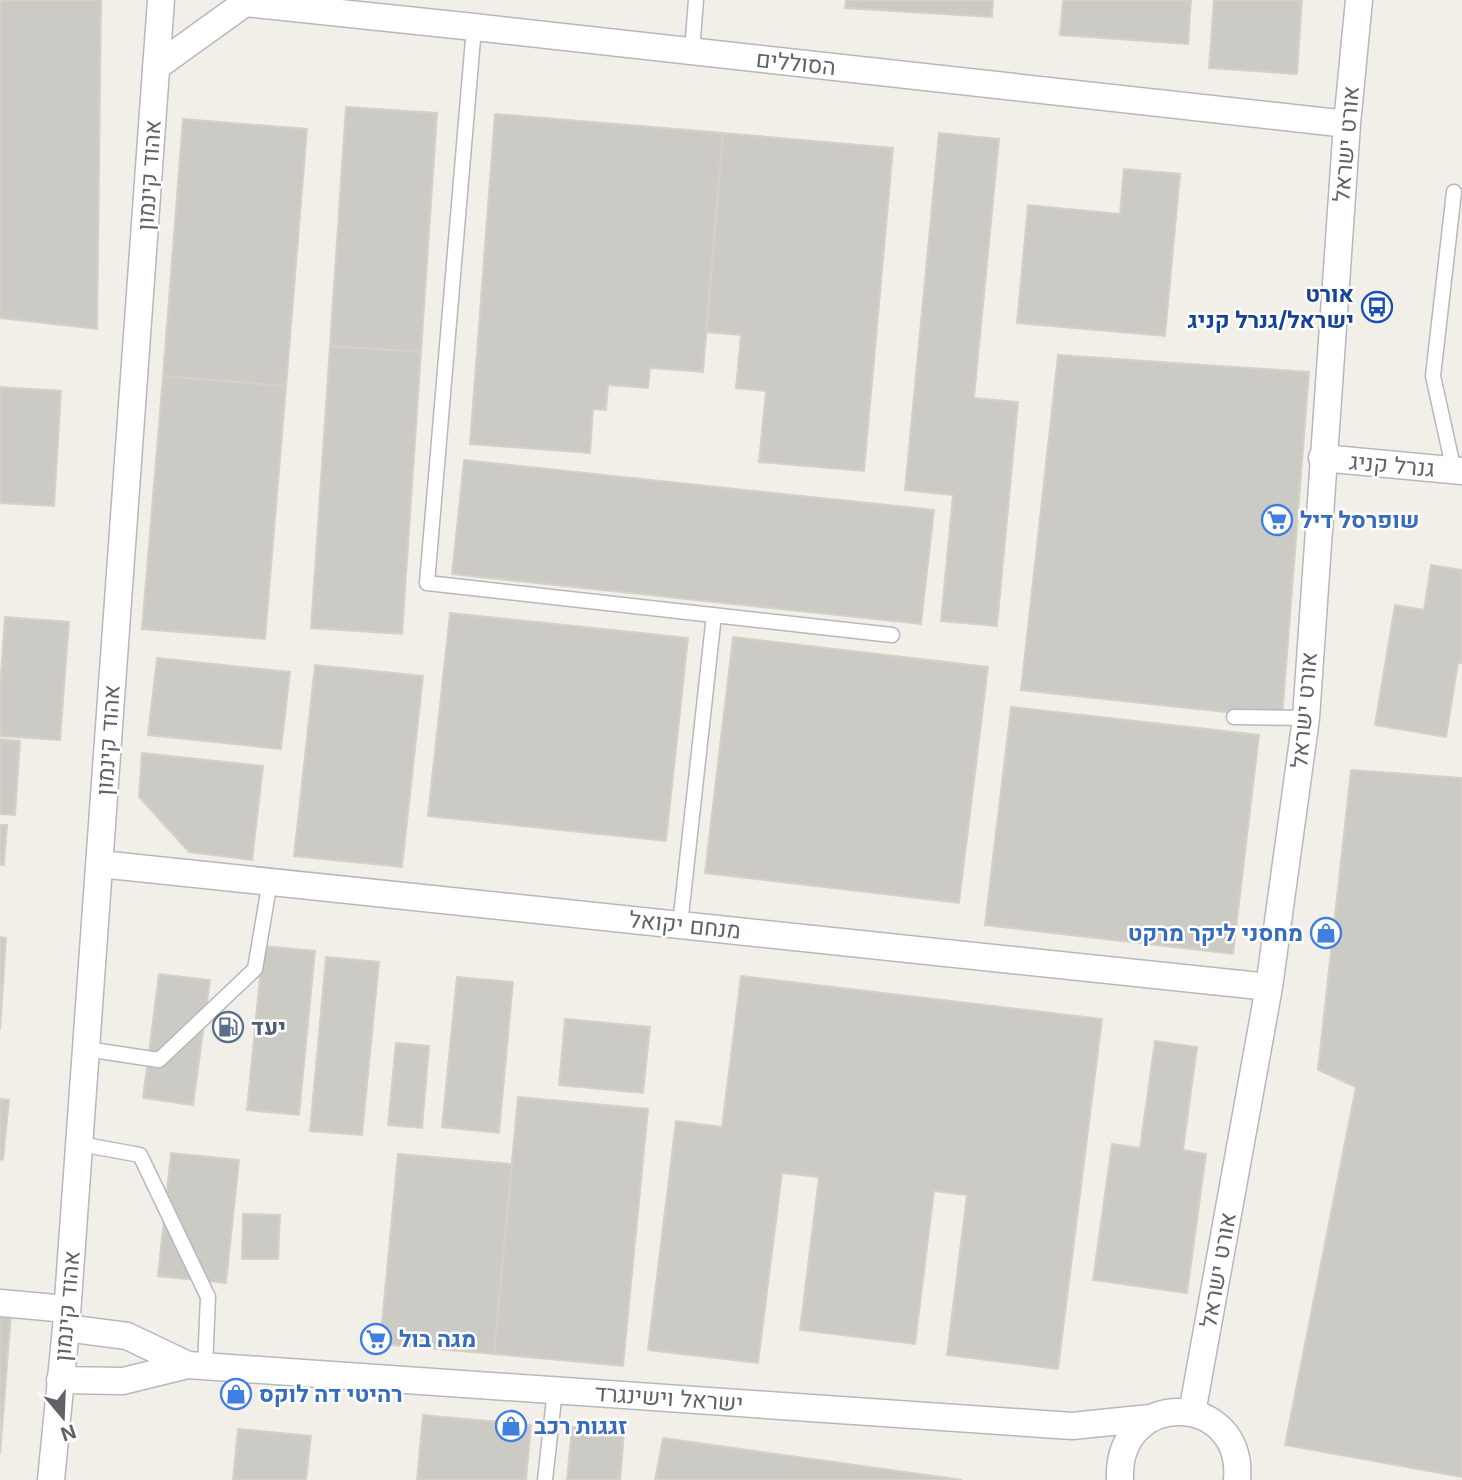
<svg xmlns="http://www.w3.org/2000/svg" width="1462" height="1480" font-family="Inter,Heebo,sans-serif">
<rect width="100%" height="100%" fill="#f1efe8"/>
<!-- building -->
<path fill="#cccac5" stroke="#d6d1c6" stroke-width="2" d="M0 0H101L97 329 0 318Z
M846 0H993L992 17 845 8Z
M1063 0H1191L1188 44 1060 35Z
M1214 0H1302L1297 74 1209 68Z
M346 107 437 113 421 352 330 346Z
M495 114 723 133 703 372 650 368 648 388 608 385 606 410 593 409 590 453 470 444Z
M183 119 307 129 286 386 163 376Z
M723 133 893 148 864 471 759 462 766 391 736 388 741 335 706 332Z
M939 133 999 139 974 398 1018 402 997 626 941 621 953 495 905 490Z
M1124 169 1180 174 1165 336 1017 323 1028 205 1120 214Z
M330 346 421 352 402 634 311 628Z
M1058 355 1309 372 1282 718 1021 690Z
M163 376 286 386 265 639 142 629Z
M0 387 61 391 54 506 0 503Z
M464 460 934 510 921 624 452 574Z
M1431 565 1462 570V663H1458L1446 737 1375 725 1395 605 1424 610Z
M450 613 688 638 666 841 428 816Z
M5 617 69 622 60 740 0 736V689Z
M733 637 988 667 959 903 705 873Z
M157 658 290 672 281 749 148 735Z
M315 665 423 676 402 867 294 856Z
M1011 707 1259 735 1233 954 985 925Z
M0 739 20 741 15 815 0 814Z
M142 753 263 766 252 860 189 852 139 797Z
M1351 770 1462 778V1477L1285 1445 1356 1087 1318 1070Z
M0 825H7L4 865H0Z
M0 937 6 938 0 1030Z
M263 946 315 951 299 1115 247 1110Z
M326 957 379 962 362 1135 310 1131Z
M159 974 210 980 193 1105 143 1098Z
M741 976 1102 1019 1058 1369 947 1355 967 1195 934 1191 915 1344 800 1330 819 1177 782 1173 758 1363 648 1350 676 1121 722 1127Z
M457 977 513 982 499 1133 442 1127Z
M565 1019 650 1027 643 1093 559 1085Z
M1155 1041 1197 1047 1183 1150 1206 1154 1187 1293 1093 1280 1112 1144 1140 1148Z
M396 1043 429 1046 422 1128 388 1125Z
M518 1097 648 1109 623 1366 494 1354Z
M0 1099 9 1100 3 1160 0 1159Z
M171 1153 239 1160 226 1283 158 1276Z
M398 1154 512 1164 494 1354 380 1344Z
M243 1214 280 1215 278 1259H242Z
M0 1313 11 1314 0 1454Z
M423 1415 531 1425 526 1480H417Z
M572 1427 624 1432 620 1480H567Z
M238 1429 311 1436 306 1480H233Z
M663 1438 962 1480H655Z"/>
<g fill="none" stroke-linecap="round" stroke-linejoin="round">
<!-- lane casing -->
<g stroke="#b5b8bc" stroke-width="17">
<path id="lane" d="M474 27 427 583 892 635
M692 51 696 0
M1454 192 1433 376 1454 471
M1234 717 1306 718
M680 925 714 615
M86 1049 159 1060 255 969 270 881
M80 1144 140 1155 208 1297 205 1367
M545 1480 555 1390"/>
</g>
<!-- street casing -->
<g stroke="#b5b8bc" stroke-width="29">
<path id="street" d="M156 67 245 3 474 27 1347 124
M1322 458 1462 471
M100 864 1269 987
M0 1303 67 1309
M66 1328 127 1336 188 1365
M60 1380 123 1381 188 1365 1072 1426 1150 1418
M1192 1413 1269 987 1306 718 1347 124 1359 0
M51 1480 66 1328 161 0
M1120 1480C1116 1387 1245 1392 1237 1480"/>
</g>
<!-- lane -->
<use href="#lane" stroke="#fff" stroke-width="14"/>
<!-- street -->
<use href="#street" stroke="#fff" stroke-width="26"/>
</g>
<!-- icons -->
<defs>
<g id="bus-ring" transform="scale(1.575)"><circle r="9.5" fill="#fff" stroke="#1a4fb4" stroke-width="1.5"/><path d="M-5-6H5V4H4V6H2V4H-2V6H-4V4H-5ZM-3.5-4V0h7V-4ZM-3.5 1.2v1.5H-2V1.2ZM2 1.2v1.5H3.5V1.2Z" fill="#1a4fb4"/></g>
<g id="supermarket-ring" transform="scale(1.575)"><circle r="9.5" fill="#fff" stroke="#3f7fe0" stroke-width="1.5"/><path d="M-6-5.5h2.5l.6 2H6L4.5 2H-2.5L-4.4-4H-6ZM-1.5 3.2a1.3 1.3 0 1 0 .1 0ZM3 3.2a1.3 1.3 0 1 0 .1 0Z" fill="#3f7fe0"/></g>
<g id="shop-ring" transform="scale(1.575)"><circle r="9.5" fill="#fff" stroke="#3f7fe0" stroke-width="1.5"/><path d="M-5-2.5h2.3a2.7 3.5 0 0 1 5.4 0H5L5.5 6h-11ZM-1.5-2.5h3a1.5 2.3 0 0 0-3 0Z" fill="#3f7fe0"/></g>
<g id="fuel-ring" transform="scale(1.575)"><circle r="9.5" fill="#fff" stroke="#5c6f8a" stroke-width="1.5"/><path d="M-5.5-6h7V0h2V4h1.3V-2.5L3-4.5l.8-.8L6-3V5H2.5V1h-1V6h-7ZM-4.2-4.7v3.2H.2V-4.7Z" fill="#5c6f8a"/></g>
</defs>
<g fill-rule="evenodd">
<use href="#bus-ring" x="1377" y="307"/>
<use href="#supermarket-ring" x="1277" y="520"/>
<use href="#shop-ring" x="1326" y="933"/>
<use href="#fuel-ring" x="228" y="1027"/>
<use href="#supermarket-ring" x="376" y="1339"/>
<use href="#shop-ring" x="236" y="1394"/>
<use href="#shop-ring" x="511" y="1426"/>
</g>
<g text-anchor="middle" stroke-width="5" stroke-linejoin="round" paint-order="stroke">
<!-- street labels -->
<g font-size="23" fill="#5f6368" stroke="#fff">
<text transform="translate(796 63) rotate(6)" y="8">הסוללים</text>
<text transform="translate(1346 144) rotate(-85)" y="8">אורט ישראל</text>
<text transform="translate(149 175) rotate(-86)" y="8">אהוד קינמון</text>
<text transform="translate(1392 465) rotate(5)" y="8">גנרל קניג</text>
<text transform="translate(1304 710) rotate(-85)" y="8">אורט ישראל</text>
<text transform="translate(108 740) rotate(-86)" y="8">אהוד קינמון</text>
<text transform="translate(685 925) rotate(6)" y="8">מנחם יקואל</text>
<text transform="translate(1218 1270) rotate(-80)" y="8">אורט ישראל</text>
<text transform="translate(67 1306) rotate(-85)" y="8">אהוד קינמון</text>
<text transform="translate(669 1398) rotate(4)" y="8">ישראל וישינגרד</text>
</g>
<!-- transit labels -->
<g font-size="23" font-weight="bold" fill="#164399" stroke="#fff" text-anchor="end">
<text x="1354" y="302">אורט<tspan x="1354" dy="26">ישראל/גנרל קניג</tspan></text>
</g>
<!-- shop labels -->
<g font-size="23" font-weight="bold" fill="#366cbe" stroke="#fff" text-anchor="start">
<text x="1300" y="528">שופרסל דיל</text>
<text x="1303" y="941" text-anchor="end">מחסני ליקר מרקט</text>
<text x="399" y="1347">מגה בול</text>
<text x="259" y="1402">רהיטי דה לוקס</text>
<text x="534" y="1434">זגגות רכב</text>
</g>
<!-- service labels -->
<g font-size="23" font-weight="bold" fill="#4e5e75" stroke="#fff" text-anchor="start">
<text x="251" y="1035">יעד</text>
</g>
</g>
<!-- north arrow -->
<g transform="translate(63 1417) rotate(161)" stroke="#ffffff" stroke-width="5" paint-order="stroke">
<path d="M0-5L12 26L0 18L-12 26Z" fill="#5f6368"/>
<text y="-10" font-size="19" font-weight="bold" text-anchor="middle" fill="#5f6368">N</text>
</g>
</svg>
